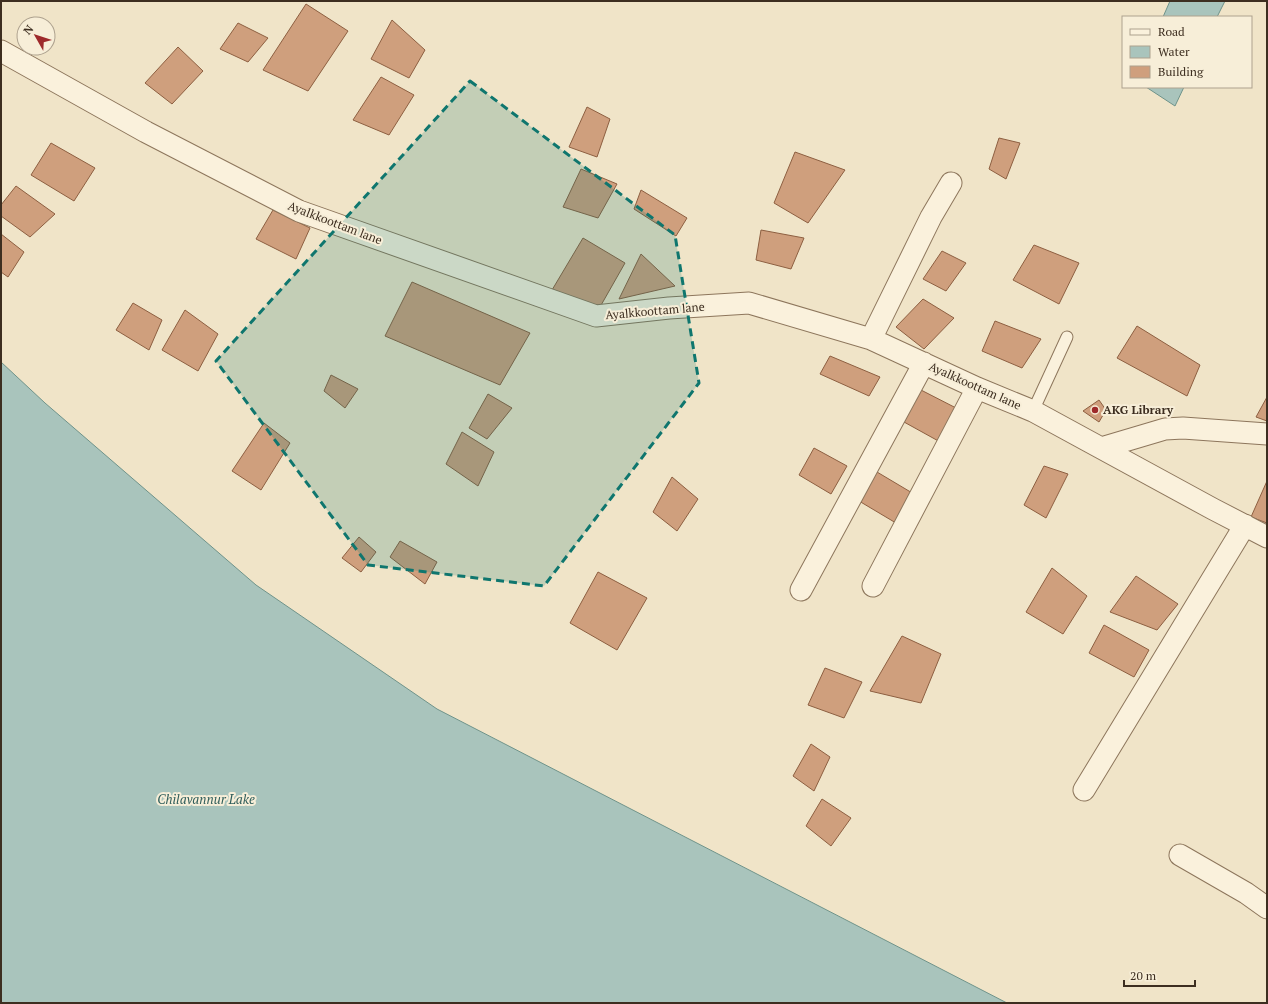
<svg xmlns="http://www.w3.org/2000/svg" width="1268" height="1004" font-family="'PT Serif',serif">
<rect width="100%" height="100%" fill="#f0e4c8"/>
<!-- water -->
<path fill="#a9c4bc" stroke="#6f938a" d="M1170 1H1225L1217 17H1163Z
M1146 87H1184L1175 106Z
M1 362 45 403 256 585 437 709 1007 1003H1Z"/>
<!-- building -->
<path fill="#cf9f7d" stroke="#8d5f41" d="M306 4 348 31 308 91 263 70Z
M392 20 425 50 409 78 371 59Z
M238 23 268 38 248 62 220 49Z
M178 47 203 71 172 104 145 83Z
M381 77 414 95 389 135 353 120Z
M587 107 610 119 597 157 569 147Z
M999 138 1020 143 1006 179 989 169Z
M51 143 95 168 74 201 31 175Z
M795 152 845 170 808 223 774 203Z
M581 169 617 184 598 218 563 207Z
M16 186 55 214 30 237 1 216V205Z
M641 190 687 218 676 236 634 209Z
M273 210 310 228 296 259 256 239Z
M761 230 804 238 791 269 756 260Z
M1 234 24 252 8 277 1 272Z
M583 238 625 263 600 307 552 290Z
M1034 245 1079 263 1059 304 1013 280Z
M942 251 966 263 946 291 923 279Z
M641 254 675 286 619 299Z
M412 282 530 333 500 385 385 336Z
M923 299 954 318 924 349 896 327Z
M133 303 162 320 149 350 116 330Z
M185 310 218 334 198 371 162 350Z
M995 321 1041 339 1022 368 982 351Z
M1137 326 1200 365 1187 396 1117 358Z
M830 356 880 377 869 396 820 374Z
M331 375 358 389 345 408 324 391Z
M919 389 960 410 942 443 904 422Z
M488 394 512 408 487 439 469 428Z
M1267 397V421L1256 417Z
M1099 400 1106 410 1099 422 1083 411Z
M264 423 290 443 261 490 232 471Z
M462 432 494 452 478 486 446 464Z
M814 448 847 466 831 494 799 475Z
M1044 466 1068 474 1046 518 1024 505Z
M877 472 919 497 901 526 859 501Z
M672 477 698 499 677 531 653 512Z
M1267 481V523L1251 517Z
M359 537 376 552 361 572 342 558Z
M400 541 437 562 425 584 390 557Z
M1052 568 1087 596 1063 634 1026 612Z
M598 572 647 598 617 650 570 623Z
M1136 576 1178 604 1157 630 1110 612Z
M1104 625 1149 650 1134 677 1089 653Z
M902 636 941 654 921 703 870 691Z
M825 668 862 682 844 718 808 705Z
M811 744 830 757 814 791 793 776Z
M822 799 851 818 831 846 806 826Z"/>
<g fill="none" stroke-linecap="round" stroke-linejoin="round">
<!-- service casing -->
<g stroke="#8d765c" stroke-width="13">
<path id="service" d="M1033 411 1067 337"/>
</g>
<!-- minor casing -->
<g stroke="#8d765c" stroke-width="23">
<path id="minor" d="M1 51 146 132 299 211 596 316 669 308 749 303 871 339 977 388 1033 411 1213 509 1267 537
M871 339 931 217 951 183
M1101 448 1165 429 1183 428 1267 434
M873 586 977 388
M801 590 924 363
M1084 790 1245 525
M1180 855 1246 893 1267 908"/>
</g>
<!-- service -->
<use href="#service" stroke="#faf1dc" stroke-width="11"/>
<!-- minor -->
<use href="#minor" stroke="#faf1dc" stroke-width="21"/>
</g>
<!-- marked area -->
<path fill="#0f766e" fill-opacity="0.2" stroke="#0f766e" stroke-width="3" stroke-dasharray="8 5" stroke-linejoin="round" d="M470 81 675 235 699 383 544 586 368 565 216 361Z"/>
<!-- markers -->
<circle fill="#9e2a2b" stroke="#f7eed8" stroke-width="1.5" cx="1095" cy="410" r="4"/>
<g text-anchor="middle" stroke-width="4" stroke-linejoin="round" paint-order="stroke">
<!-- street labels -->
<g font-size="12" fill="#3d2e20" stroke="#f7eed8">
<text transform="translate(335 223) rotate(21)" y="4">Ayalkkoottam lane</text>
<text transform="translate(655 311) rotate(-5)" y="4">Ayalkkoottam lane</text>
<text transform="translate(975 386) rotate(24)" y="4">Ayalkkoottam lane</text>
</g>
<!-- poi labels -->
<g font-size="12" font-weight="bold" fill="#3d2e20" stroke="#f7eed8" text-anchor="start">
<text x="1103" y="414">AKG Library</text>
</g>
<!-- water labels -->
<g font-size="13" font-style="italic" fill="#2f5d5a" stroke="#f7eed8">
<text x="206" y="804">Chilavannur Lake</text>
</g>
</g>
<!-- border -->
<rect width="1268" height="1004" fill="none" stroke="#3d2e20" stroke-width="4"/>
<!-- legend -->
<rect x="1122" y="16" width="130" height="72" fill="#f7eed8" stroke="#ada18e"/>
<rect x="1130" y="29" width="20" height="6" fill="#faf1dc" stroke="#ada18e"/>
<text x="1158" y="36" font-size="12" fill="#3d2e20">Road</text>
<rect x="1130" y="46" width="20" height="12" fill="#a9c4bc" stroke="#ada18e"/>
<text x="1158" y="56" font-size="12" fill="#3d2e20">Water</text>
<rect x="1130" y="66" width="20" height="12" fill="#cf9f7d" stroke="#ada18e"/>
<text x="1158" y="76" font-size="12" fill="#3d2e20">Building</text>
<!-- north arrow -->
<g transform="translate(36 36) rotate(309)"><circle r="19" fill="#f7eed8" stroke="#ada18e"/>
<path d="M0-3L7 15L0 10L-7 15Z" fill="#9e2a2b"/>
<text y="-6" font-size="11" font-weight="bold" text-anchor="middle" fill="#3d2e20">N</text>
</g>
<!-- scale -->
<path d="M1124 980v6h71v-6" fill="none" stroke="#3d2e20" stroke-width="2"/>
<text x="1130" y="980" font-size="12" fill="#3d2e20" stroke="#f7eed8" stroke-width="3" paint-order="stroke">20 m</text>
</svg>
